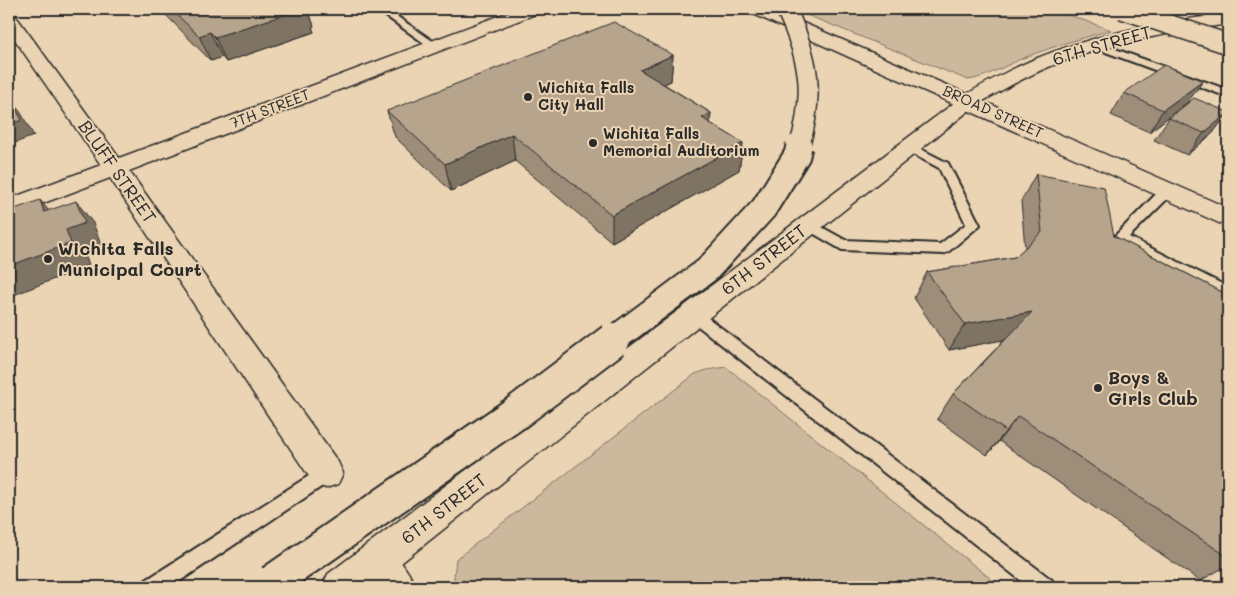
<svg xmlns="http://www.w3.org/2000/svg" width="1237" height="596" font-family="Mali,sans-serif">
<rect width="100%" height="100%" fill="#ebd4b3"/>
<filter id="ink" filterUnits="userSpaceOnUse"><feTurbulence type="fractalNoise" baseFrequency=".02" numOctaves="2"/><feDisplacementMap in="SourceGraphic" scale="10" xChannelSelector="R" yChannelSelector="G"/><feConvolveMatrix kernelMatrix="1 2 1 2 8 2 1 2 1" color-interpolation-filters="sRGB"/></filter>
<g filter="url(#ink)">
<!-- green -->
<path fill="#ccb89d" stroke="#7c7264" d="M792 9H1052L1111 30C1083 38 1054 46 1026 57 1008 64 986 78 968 80Z
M726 367 1001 587H453L456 559 695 374 707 370Z"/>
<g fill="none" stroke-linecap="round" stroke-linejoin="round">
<!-- service casing -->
<g stroke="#2b2b2b" stroke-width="4">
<path id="service" d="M376 9H386L440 46 435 49 431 48Z
M1096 42 1228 90V97L1092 47V43Z
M909 143 948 163 980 225 948 252 943 254 842 250 804 228 802 225 804 222 809 220 845 240 940 244 966 224 939 168 905 150 903 147Z
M1168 186 1173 187 1174 190 1173 193 1129 237 1228 287V298L1115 241 1113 238 1163 187Z
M694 309 699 311 1052 580 1055 587H1029L689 319 686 315 689 311Z
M326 465 333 467 335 473 333 479 171 587H143L146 580Z"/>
</g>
<!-- minor casing -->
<g stroke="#2b2b2b" stroke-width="3">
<path id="minor" d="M517 9H541L538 13 129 171 338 462 343 473 338 484 326 488 314 484 110 178 9 216V199L101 165 9 31V14L15 15 119 158Z
M378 542 391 547 409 574 415 587H374L360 560 365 547Z"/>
</g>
<!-- secondary casing -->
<g stroke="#2b2b2b" stroke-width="3">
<path id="secondary" d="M969 95 976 97 979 101 976 105 371 587H322L328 574 962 97Z"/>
</g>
<!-- primary casing -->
<g stroke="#2b2b2b" stroke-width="3">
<path id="primary" d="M748 9H771L967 94C989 81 1011 69 1035 59 1095 34 1163 21 1228 14V24C1168 33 1108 43 1051 66 1027 76 1005 88 983 101L1228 208V225L1219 223 751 13Z"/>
</g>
<!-- motorway casing -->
<g stroke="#2b2b2b" stroke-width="3">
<path id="motorway" d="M1189 9H1215L1228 13V23L1192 13Z"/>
</g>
<!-- service -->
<use href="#service" fill="#ebd4b3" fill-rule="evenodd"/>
<!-- minor -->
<use href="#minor" fill="#ebd4b3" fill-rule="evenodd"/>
<!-- secondary -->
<use href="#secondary" fill="#ebd4b3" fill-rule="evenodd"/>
<!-- primary -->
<use href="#primary" fill="#ebd4b3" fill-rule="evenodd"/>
<!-- motorway -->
<use href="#motorway" fill="#ebd4b3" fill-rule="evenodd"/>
<!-- motorway-bridge-far2 casing -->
<g stroke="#2b2b2b" stroke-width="22" stroke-linecap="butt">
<path id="motorway-bridge-far2" d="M786 9C810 60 815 93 799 148
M1122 9 1228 44"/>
</g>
<!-- motorway-bridge-far1 casing -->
<g stroke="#2b2b2b" stroke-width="29" stroke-linecap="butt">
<path id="motorway-bridge-far1" d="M612 341 707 270 764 208 797 155 799 146"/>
</g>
<!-- motorway-bridge casing -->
<g stroke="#2b2b2b" stroke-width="37" stroke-linecap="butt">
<path id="motorway-bridge" d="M272 582 516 413 613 340"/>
</g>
<!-- motorway-bridge-far2 -->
<use href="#motorway-bridge-far2" stroke="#ebd4b3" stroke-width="19"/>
<!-- motorway-bridge-far1 -->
<use href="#motorway-bridge-far1" stroke="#ebd4b3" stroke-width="25"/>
<!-- motorway-bridge -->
<use href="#motorway-bridge" stroke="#ebd4b3" stroke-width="33"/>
</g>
<!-- wall -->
<path fill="#9d8d79" stroke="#2b2b2b" d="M160 9H308L314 26 312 27 314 32 226 62 222 57 211 61Z
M673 55 671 81 664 84 711 113 710 123 743 143 739 170 612 242 515 161 451 191 395 137 387 111Z
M1124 93 1188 102 1149 132 1111 115Z
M1228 113 1212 134 1187 155 1154 140 1169 118Z
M1036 174 1114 236 1228 295V565L1200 581 999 441 987 455 937 419 953 394 1005 339 949 350 914 298 927 272 1015 257 1025 248 1021 201Z"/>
<!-- shaded-wall -->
<path fill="#7f7363" stroke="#2b2b2b" d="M302 9H308L314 26 312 27 314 32 226 62 215 37Z
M210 32 222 57 211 61 199 36Z
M673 55 671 81 639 95 640 70Z
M1203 81 1188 102 1149 132 1163 110Z
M9 97 21 113 34 136 9 145Z
M711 113 708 139 702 118Z
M1228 113 1212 134 1187 155 1204 133Z
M512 134 515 161 451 191 445 164Z
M743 143 739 170 612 242V215Z
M40 200 58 222 44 212Z
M76 201 93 223 102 246 84 253 89 265 9 297V266L66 230Z
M1032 312 1014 338 949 350 965 324Z
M1018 416 999 441 987 455 1006 431Z"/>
<!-- building -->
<path fill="#b6a48d" stroke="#2b2b2b" d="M171 9H302L215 37 210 32 199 36Z
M614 22 673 55 640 70 711 113 702 118 743 143 612 215 512 134 445 164 387 111Z
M1164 65 1203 81 1163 110 1124 93Z
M9 97 22 120 9 125Z
M1194 98 1228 112V113L1204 133 1169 118Z
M1036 174 1104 187 1114 236 1228 295V557L1018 416 1006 431 953 394 1032 312 965 324 927 272 1015 257 1042 232Z
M40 200 44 212 76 201 85 223 66 230 71 243 9 266V211Z"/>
</g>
<!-- markers -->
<g fill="#2b2b2b" stroke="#ebd4b3" stroke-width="2">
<circle cx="528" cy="97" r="5"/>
<circle cx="593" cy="143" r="5"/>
<circle cx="48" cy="259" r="5"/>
<circle cx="1098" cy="388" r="5"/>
</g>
<g text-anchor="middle" stroke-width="4" stroke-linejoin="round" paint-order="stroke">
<!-- far-poi labels -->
<g font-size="15" font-weight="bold" fill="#2b2b2b" stroke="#ebd4b3" text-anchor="start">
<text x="538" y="93">Wichita Falls<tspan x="538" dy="17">City Hall</tspan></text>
<text x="603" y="139">Wichita Falls<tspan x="603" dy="17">Memorial Auditorium</tspan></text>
</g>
<!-- far-street labels -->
<g font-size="15" fill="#2b2b2b" stroke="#ebd4b3">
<text transform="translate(270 109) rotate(-21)" y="5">7TH STREET</text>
<text transform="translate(993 112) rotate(24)" y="5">BROAD STREET</text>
</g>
<!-- street labels -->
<g font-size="18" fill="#2b2b2b" stroke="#ebd4b3">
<text transform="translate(1102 46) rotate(-16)" y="6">6TH STREET</text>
<text transform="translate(117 172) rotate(55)" y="6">BLUFF STREET</text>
<text transform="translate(764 260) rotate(-38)" y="6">6TH STREET</text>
<text transform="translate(444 509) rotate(-38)" y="6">6TH STREET</text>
</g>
<!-- poi labels -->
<g font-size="18" font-weight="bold" fill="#2b2b2b" stroke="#ebd4b3" text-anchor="start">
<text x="58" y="255">Wichita Falls<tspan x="58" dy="21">Municipal Court</tspan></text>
<text x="1108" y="384">Boys &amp;<tspan x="1108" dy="21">Girls Club</tspan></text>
</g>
</g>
<!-- margin -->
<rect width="1237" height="596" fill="none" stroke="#ebd4b3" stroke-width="30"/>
<rect x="15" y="15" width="1207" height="566" fill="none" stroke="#2b2b2b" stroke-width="2" filter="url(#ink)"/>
</svg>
